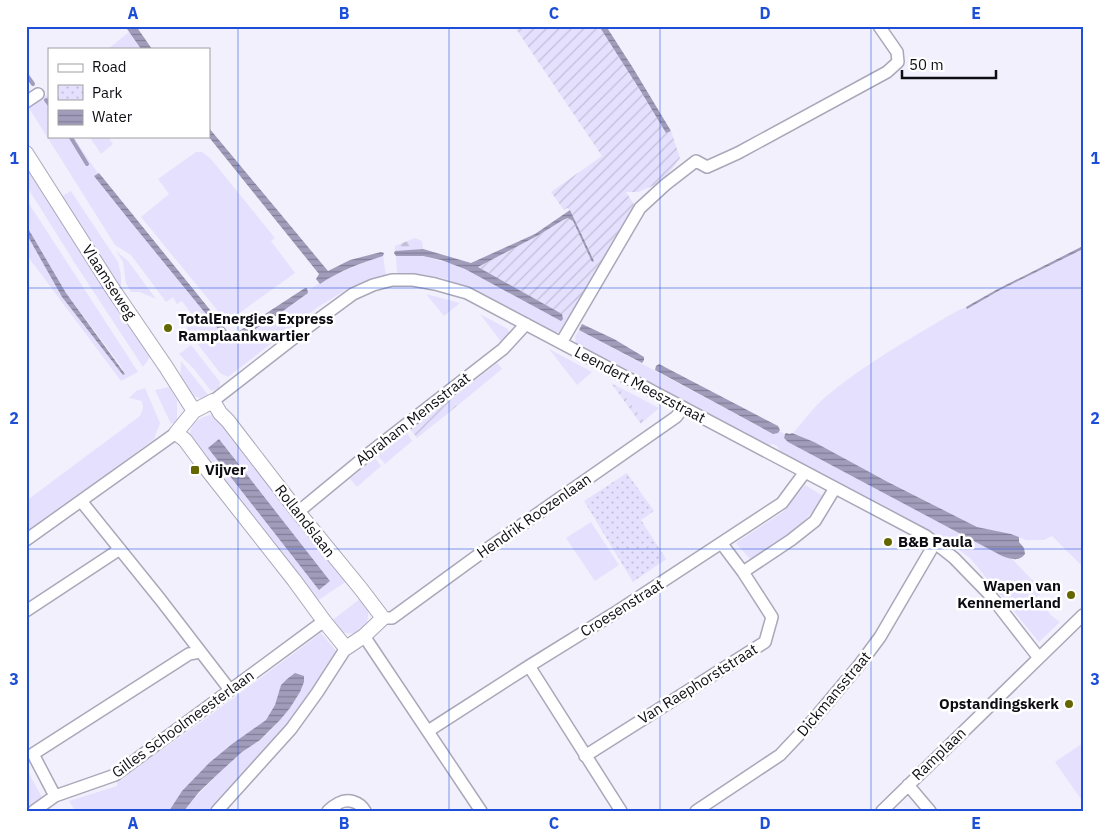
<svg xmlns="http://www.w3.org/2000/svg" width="1109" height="837" font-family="'IBM Plex Sans',sans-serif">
<defs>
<pattern id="forest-firs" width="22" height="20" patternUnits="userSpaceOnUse" patternTransform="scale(1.25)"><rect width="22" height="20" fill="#e5e0fd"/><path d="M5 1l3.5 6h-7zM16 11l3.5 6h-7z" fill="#c3bfd8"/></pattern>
<pattern id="park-dots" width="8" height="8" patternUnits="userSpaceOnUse" patternTransform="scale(1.25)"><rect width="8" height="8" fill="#e5e0fd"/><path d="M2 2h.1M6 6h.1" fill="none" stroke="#c3bfd8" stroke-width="1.8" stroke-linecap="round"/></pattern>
<pattern id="garden-furrows" width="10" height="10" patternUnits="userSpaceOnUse" patternTransform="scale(1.25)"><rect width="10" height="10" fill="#e5e0fd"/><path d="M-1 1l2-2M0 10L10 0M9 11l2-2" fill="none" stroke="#c3bfd8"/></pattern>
<pattern id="water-rules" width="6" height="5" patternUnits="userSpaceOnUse" patternTransform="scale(1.25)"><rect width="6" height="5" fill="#a29cbb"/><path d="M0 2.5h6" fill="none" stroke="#827e97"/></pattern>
</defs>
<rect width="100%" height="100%" fill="#f2f0fc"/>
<!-- grass -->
<path fill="#e5e0fd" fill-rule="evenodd" d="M129 32 141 49H108Z
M46 95 49 98V136H73C120 210 178 275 233 343L310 289 330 277 363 263 383 256 386 276 349 288 318 307 228 377 220 373 186 329 196 320 182 301 177 304 173 297 166 302 131 255 115 245 29 108Z
M89 136H107L113 144 101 154Z
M196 152H202L210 158 275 238 271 241 295 273 227 322 141 217 169 194 158 179Z
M26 164 150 357 143 367 76 265 26 185Z
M71 191 118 262 121 275V289L62 196Z
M26 199 138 372 121 381 26 254V233L62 297 123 375 125 374 121 366 66 293 26 225Z
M1083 249V567L1052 536 1044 540H1026L1011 534 977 527 793 433C803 422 812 409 823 399 864 364 911 338 957 311L966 307 967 308 1000 290Z
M116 251 128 261 156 299 140 292H131L126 283 123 262Z
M396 256H423L464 267 563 319 562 314 571 318 560 332H553L471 289 443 278 419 274H397Z
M426 294 460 303 444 316Z
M480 314 508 329 510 335 502 343Z
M579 330 773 434 778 433 779 431 785 434 784 438 789 442 1002 556 1012 559 1043 591 1036 598 1052 616 1060 622 1039 642 970 558 952 545 781 454 778 447 773 444 766 446 692 407 693 405 680 398 679 400 665 392 666 390 654 384 653 385 576 344 575 337Z
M191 345 220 382 219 388 211 391 194 369 179 354Z
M549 349 592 372 577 385Z
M181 361 209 396 202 399C179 391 180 384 181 361Z
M497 363 502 369 457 406 451 399Z
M617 386 659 408 644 421Z
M169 387 177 400V421L171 424 155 390Z
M145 388 160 423 154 439 26 535V501L140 416 143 408 142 401 129 398 136 391Z
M216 414 347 581 314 603 191 442C191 442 190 434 190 434 191 421 205 415 216 414ZM219 439 330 581 320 589 209 448Z
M407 433 412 441 385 464 378 456Z
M375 458 381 466 357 487 350 479Z
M805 485 823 496C820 501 817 508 812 512 795 532 772 546 750 559L736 543 783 512Z
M591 522 619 565 595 581 566 538Z
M361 598C364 602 368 606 368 612 370 626 356 638 342 632 337 630 334 625 330 622Z
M321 633 337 652 297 716 209 811H184C201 790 220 771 241 753 247 748 254 745 260 740 276 727 289 709 300 692L295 673 287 679 281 685 275 705 266 720 232 744 209 763 182 791 169 811H75L69 801 117 786V782L123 779 129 773 201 722Z
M1083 743V802L1055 762Z
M26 768 44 801 27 810 26 808Z"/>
<!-- forest -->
<path fill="url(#forest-firs)" d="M415 238 422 241 423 249 395 251V246Z"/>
<!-- park -->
<path fill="url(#park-dots)" d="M627 473 654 511 641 520 666 559 633 582 584 501Z"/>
<!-- garden -->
<path fill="url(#garden-furrows)" d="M514 26H599L640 90 666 133 671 131 680 158 662 182 638 192H626L635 206 602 264 592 277 580 302 571 318 562 314 478 267 537 236 563 220 569 218 573 221 592 262 594 261 570 210 567 208 564 210 551 192 602 156Z
M611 383 617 386 644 421 641 424Z
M451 399 457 406 417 438 411 430Z"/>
<!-- water -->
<path fill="url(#water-rules)" d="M125 26H136L152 49H141Z
M599 26H606L633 68 671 131 666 133 640 90Z
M209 128 328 271 350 260 381 252 384 253 383 256C361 263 339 271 320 284L316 279 319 274 208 136H209Z
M99 173 228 332 233 335 305 288H307L308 293 276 316 233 343 219 330 130 221 94 176Z
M570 210 594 261 592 262 573 221 568 218 563 220 537 236 478 267 562 314 563 319 561 321 465 269 441 260 423 256H396L394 253 395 251 423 249 471 263 535 234Z
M26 225 66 293 125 374 123 375 62 297 26 233Z
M1083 246V249L1000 290 967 309 966 307 996 290Z
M582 324 614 339 644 357V360L642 363 579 330Z
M659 364 778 426 780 430 778 433 773 434 655 370 656 366Z
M786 433 790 434 792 433 814 442 886 481 977 527 1011 534 1019 537V542L1024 548 1025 554C1019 562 1011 559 1002 556L788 442 784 438 785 434Z
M219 439 330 581 319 590 208 448Z
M295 673 304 676V682L300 692 290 708 280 720 260 740 242 752 220 772 199 792 184 811H169L182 791 209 763 232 744 266 720 275 705 281 685 287 679Z"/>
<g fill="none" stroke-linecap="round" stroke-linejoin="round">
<!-- stream -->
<path stroke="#a29cbb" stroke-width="4" d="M26 74 33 84
M46 100 49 104
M70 136 87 164"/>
<!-- minor casing -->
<g stroke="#aaa7b9" stroke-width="14">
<path id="minor" d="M26 102 38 94
M561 343 640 208 665 185 696 161 707 167 738 153 887 72 898 62 897 52 879 26
M213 401 308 327 353 294 373 285 392 280H413L435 284 467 293 926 536 954 558 990 595 1039 658
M81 501 160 599 230 690
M298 512 372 451 503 349 526 324
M26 540 176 433
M743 572 791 540 815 521 835 488
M26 611 120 549
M383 618H392L477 556 676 417 683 408
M364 636 481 811
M529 666 621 811
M428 731 529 666 613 614 782 503 805 472
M585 756 765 642 772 617 743 572 722 544
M908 785 930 811
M55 796 33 754 189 654 200 652
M34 811 55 796 115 775 324 621
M217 811 291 729 317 693 346 648
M328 811C331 808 335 805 339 803 348 798 360 802 365 811
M696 811 780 755 813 720 860 664 880 637 935 543
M882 811 1083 615"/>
</g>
<!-- tertiary casing -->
<g stroke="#aaa7b9" stroke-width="16">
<path id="tertiary" d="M26 153 112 288 166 367 194 411
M213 401 220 413 228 421 298 512 361 589 383 618 364 636 346 648 324 621 294 580 202 463 185 440 176 433 194 411Z"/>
</g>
<!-- minor -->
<use href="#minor" stroke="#fff" stroke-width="11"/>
<!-- tertiary -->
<use href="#tertiary" stroke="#fff" stroke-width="14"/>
</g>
<!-- grid -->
<path fill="none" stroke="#1d4ed8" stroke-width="1" stroke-opacity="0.55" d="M238 26V811M449 26V811M660 26V811M871 26V811M26 288H1083M26 549H1083"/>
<!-- markers -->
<g fill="#646600" stroke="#fff" stroke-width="2">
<circle cx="168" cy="328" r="5"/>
<rect x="190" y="465" width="10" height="10" rx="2.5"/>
<circle cx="888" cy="542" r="5"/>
<circle cx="1071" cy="595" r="5"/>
<circle cx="1069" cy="704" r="5"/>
</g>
<g text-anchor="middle" stroke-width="5" stroke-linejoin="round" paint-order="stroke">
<!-- street labels -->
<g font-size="15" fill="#0e0d14" stroke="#fff">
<text transform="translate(109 282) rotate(57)" y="5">Vlaamseweg</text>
<text transform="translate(640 385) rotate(28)" y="5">Leendert Meeszstraat</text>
<text transform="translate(413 419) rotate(-38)" y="5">Abraham Mensstraat</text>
<text transform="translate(534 516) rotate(-35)" y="5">Hendrik Roozenlaan</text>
<text transform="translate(305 521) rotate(52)" y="5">Rollandslaan</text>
<text transform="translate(622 608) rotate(-32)" y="5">Croesenstraat</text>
<text transform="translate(698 684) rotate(-32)" y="5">Van Raephorststraat</text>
<text transform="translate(834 694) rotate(-50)" y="5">Dickmansstraat</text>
<text transform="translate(183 724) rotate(-36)" y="5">Gilles Schoolmeesterlaan</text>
<text transform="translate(939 754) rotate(-44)" y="5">Ramplaan</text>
</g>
<!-- poi labels -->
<g font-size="15" font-weight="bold" fill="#0e0d14" stroke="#fff" text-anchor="start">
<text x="178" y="324">TotalEnergies Express<tspan x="178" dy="17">Ramplaankwartier</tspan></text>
<text x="205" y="475">Vijver</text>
<text x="898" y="547">B&amp;B Paula</text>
<text x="1061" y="591" text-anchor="end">Wapen van<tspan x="1061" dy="17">Kennemerland</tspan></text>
<text x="1059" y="709" text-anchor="end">Opstandingskerk</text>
</g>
</g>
<!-- border -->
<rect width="1109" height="837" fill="none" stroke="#ffffff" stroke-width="55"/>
<!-- legend -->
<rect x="48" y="48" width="162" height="90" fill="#ffffff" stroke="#9f9ea1"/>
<rect x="58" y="64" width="25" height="8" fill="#ffffff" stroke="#9f9ea1"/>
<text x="92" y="72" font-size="15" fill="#0e0d14">Road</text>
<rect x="58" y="85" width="25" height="15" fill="url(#park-dots)" stroke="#9f9ea1"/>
<text x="92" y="98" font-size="15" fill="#0e0d14">Park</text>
<rect x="58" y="110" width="25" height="15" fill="url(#water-rules)" stroke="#9f9ea1"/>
<text x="92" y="122" font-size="15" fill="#0e0d14">Water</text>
<!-- scale -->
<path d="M902 70v8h94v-8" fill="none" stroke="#0e0d14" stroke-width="2.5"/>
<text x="909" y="70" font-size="15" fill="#0e0d14" stroke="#ffffff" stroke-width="4" paint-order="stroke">50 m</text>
<rect x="28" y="28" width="1054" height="782" fill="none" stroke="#1d4ed8" stroke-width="2"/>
<g font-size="16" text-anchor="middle" font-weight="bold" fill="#1d4ed8">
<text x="133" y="19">A</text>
<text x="344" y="19">B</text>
<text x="554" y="19">C</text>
<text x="765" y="19">D</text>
<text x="976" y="19">E</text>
<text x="14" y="164">1</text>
<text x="1095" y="164">1</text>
<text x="14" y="424">2</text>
<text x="1095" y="424">2</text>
<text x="14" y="685">3</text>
<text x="1095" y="685">3</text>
<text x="133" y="829">A</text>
<text x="344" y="829">B</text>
<text x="554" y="829">C</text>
<text x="765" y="829">D</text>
<text x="976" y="829">E</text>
</g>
</svg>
